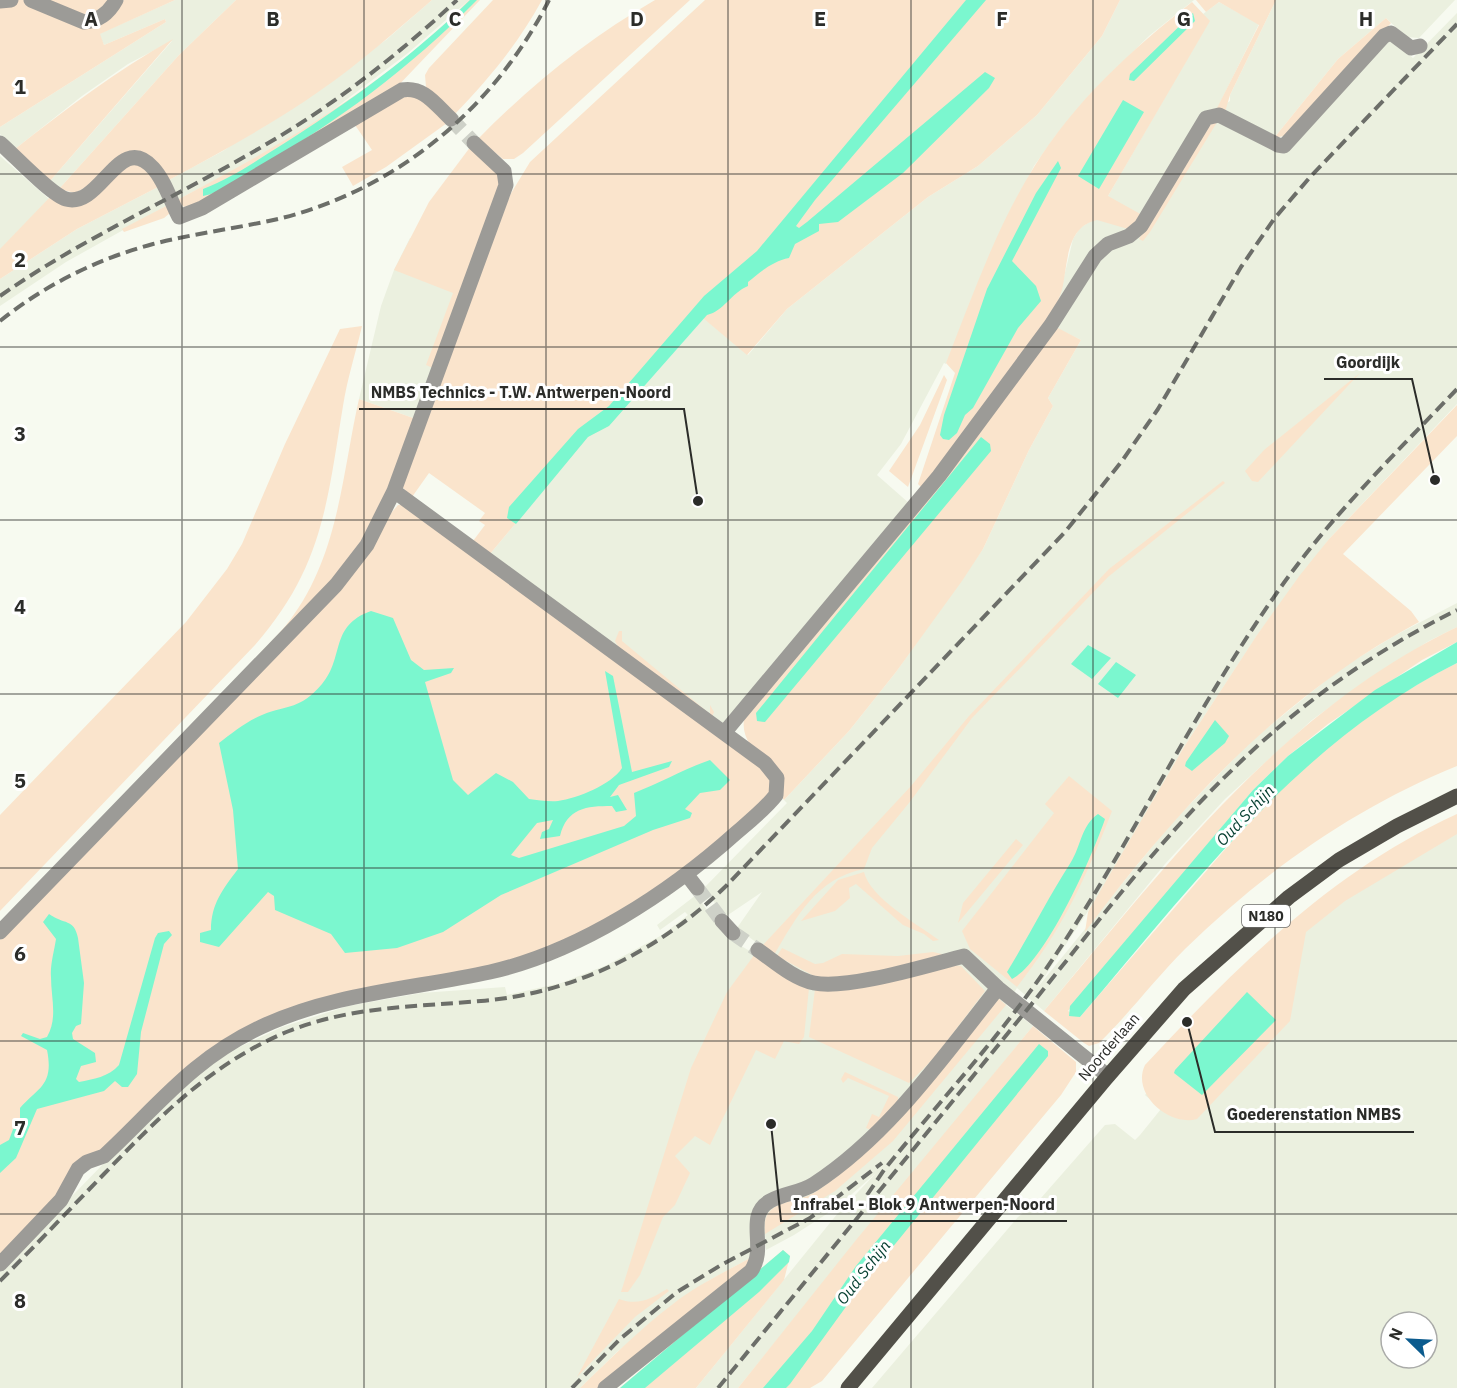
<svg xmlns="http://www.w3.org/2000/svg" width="1457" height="1388" font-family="'IBM Plex Sans',sans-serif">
<rect width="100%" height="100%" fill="#f7faf0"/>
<!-- built -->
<path fill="#ebf0df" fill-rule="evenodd" d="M175 0H236L179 55 59 189 50 181 172 41 128 64 82 96 15 149 0 134V127L166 22 165 19 104 45 99 34Z
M432 0H469L408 53 313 125 260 157 177 200 167 181 223 151 386 40Z
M1120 0H1194L1149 36 1091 93 1056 135 1034 166 995 243 946 364 944 363 901 444 877 475 910 504 718 736 490 554 588 437 609 426 704 318 748 355 787 309 928 197 978 166 1037 115 1102 36Z
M1276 0H1455L1419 38 1406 37 1386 18 1338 59 1274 138 1224 121 1283 154 1383 44 1392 41 1413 58 1457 13V404L1329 539 1258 634 1184 747 1106 884 1037 988 1169 826 1251 741 1340 669 1394 636 1457 603V627L1429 641 1370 678 1312 720 1225 799 1165 864 1044 1011 1017 988 1006 1005 1033 1026 738 1388H696L838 1213 876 1173 836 1208 794 1235 766 1250 765 1235 751 1243 752 1257 708 1281 618 1351 580 1388H0V1270L145 1121 181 1087 229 1052 282 1027 348 1006 421 993 505 987 507 995 561 983 607 965 662 935 688 915 685 912 660 930 657 925 696 895 729 939 755 954 761 946 737 928 762 892 725 917 704 888 787 803 784 800 849 731 896 672 983 549 1029 450 1053 406 1048 398 1081 340 1046 323 1058 302 1073 239 1080 228 1091 221 1108 196 1209 21 1203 14 1219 2 1259 24 1217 109 1230 101V95Z
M0 156 49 199 0 250Z
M158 187 168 205 66 262 0 306V279L77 229Z
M410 238 474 262 416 419 359 399 381 306 394 270Z
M1457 826V1388H872L1018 1217 1041 1198 1105 1125 1115 1124 1135 1140 1140 1135 1161 1109 1145 1095 1299 928ZM1391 1322H1427V1358H1391Z"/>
<!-- green -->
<path fill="#fae4cc" d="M0 0H110L117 6 124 0H175L100 34 104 45 165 19 166 22 0 127Z
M236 0H432C396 31 360 63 321 90 273 124 219 153 167 181L144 155 75 193 59 189 179 55Z
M469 0H480L393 91 202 203 184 207 177 200C282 145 386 85 469 0Z
M493 0H542C518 44 489 79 454 115L426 87 425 75 429 68Z
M655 0H690L523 153 514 159H503L478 139C531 85 589 38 655 0Z
M705 0H1120L1102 36 1037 115 978 166 928 197 787 309 747 355 703 318 609 426 588 437 490 554 473 541 485 525 479 521 485 513 429 473 412 497 403 488V482L510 195 530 162Z
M1196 0H1276L1230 95 1225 112 1216 110 1259 25 1219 2 1206 12Z
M1192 2 1210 21 1108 196 1144 216 1128 229 1097 220C1065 227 1068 265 1062 290 1059 299 1055 308 1051 317L923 489 918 484 955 373 946 363C972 297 996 228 1034 167 1074 102 1132 49 1192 2Z
M1386 18 1391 23 1289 135 1274 138 1338 59Z
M173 39 50 181 15 149C66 109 116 71 173 39Z
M416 95 447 123 386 167 353 186 342 167 372 150 355 125 403 97Z
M1219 119 1150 232 1143 241 1139 239 1207 127Z
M471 146 498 172 500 181 435 369 426 365 453 293 394 270 429 202Z
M136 163 149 171 158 187 77 229 0 279V249L51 196 65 204 122 168Z
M168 205 170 213 164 218 124 232 122 229Z
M362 326C356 352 347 379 343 406 327 503 323 567 255 645L0 911V815L186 622 227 569 242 544 285 444 340 329Z
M1056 327 1081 340 1048 398 1053 406 1029 450 983 549 962 581 896 672 849 731 784 800 782 797 784 779C768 763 740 745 744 720Z
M1360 373 1258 482 1252 481 1245 471 1264 450Z
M944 375 947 380 908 487 889 471 920 425Z
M359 399 416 419 389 490 349 564 253 660C265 647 280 634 290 620 339 555 342 474 359 399Z
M1457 405V436L1343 554 1411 611 1419 622C1282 695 1177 808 1085 932L1088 912 1184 747 1257 635 1300 575 1329 539Z
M1223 481 1225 483 1108 577 972 718 909 803 872 848 864 869C817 878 797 916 774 955L762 946 911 786 969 716 1109 569Z
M398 505H404L763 769 770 779 769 795 686 870 608 919 540 953 251 1027 65 1187 0 1257V940L220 713Z
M1457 627V642L1422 660 1328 724 1288 756 1253 790 1068 1011 1080 1017 1266 802C1324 748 1386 698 1457 663V766C1354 808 1265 871 1185 949 1155 979 1129 1014 1099 1043L1089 1046 1084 1043 1044 1011C1166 866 1282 711 1457 627Z
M619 631H622V641L710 714V705L714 712 712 717 620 650 615 641Z
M1069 776 1112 811C1085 880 1063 928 1017 987L970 949 962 931 1054 813 1045 804Z
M1457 814V834L1345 901 1306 932 1290 1021 1197 1119C1168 1127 1131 1093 1145 1065 1236 967 1333 870 1457 814Z
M1016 839 1023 845 958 923 963 903Z
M864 872C870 898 917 924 939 940L933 941 924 934 903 925 856 884 849 888 850 898 835 911 801 921 838 880Z
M782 948 815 964 823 963 842 954 898 956 933 952 946 955 847 978 816 977 777 956Z
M755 954 809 988 804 1037 799 1044 784 1041 775 1059 756 1050 710 1145 695 1136 675 1156 690 1173 675 1205 663 1217 640 1275 628 1292H621L691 1068 727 992Z
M954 965 961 966 985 991 935 1057 909 1083 809 1037 815 989Z
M998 998 1006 1005 893 1141 835 1191 765 1234C761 1200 788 1205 810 1195 818 1191 826 1184 834 1179Z
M1033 1026 1076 1062V1072L1061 1095 822 1381 810 1388H738L856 1240Z
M845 1072 898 1097V1101L871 1130 866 1128 872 1114 879 1117 889 1096 848 1078 843 1083 841 1079Z
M783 1250 790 1256 784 1280 696 1388H620Z
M752 1257 751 1263 598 1388H580C610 1359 640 1329 673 1304 697 1285 725 1272 752 1257Z
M667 1289 669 1291 635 1317 577 1377 619 1299C638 1306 651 1299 667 1289Z"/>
<!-- water -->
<path fill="#7bf7cf" d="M470 0H477C410 68 335 124 252 171 238 179 220 193 203 196V189C230 179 256 161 280 146 348 103 412 57 470 0Z
M966 0H986L815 200 796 226 799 228 807 222 985 72 995 78 989 88 903 173 838 222 819 224V231L795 244 789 258C773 261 760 272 748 282V286C731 293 724 311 707 315L609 426 588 437 516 524 507 518 509 507 578 429 609 406 704 296 757 251Z
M1193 13 1195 21 1134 81 1129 80 1130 74Z
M1123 100 1144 112 1099 189 1078 176Z
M1058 161 1061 168 1012 261 1036 286 1041 301 1018 328 973 408 965 415 957 433 949 440 943 439 940 435 944 415 987 289 1036 193Z
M981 437 990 444 991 451 765 722 757 721 756 713Z
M371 611 393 618 411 660 424 670 454 668 451 673 425 682 453 780 468 795 496 773 513 782 529 799C538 800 549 802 558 801 578 798 611 785 622 768L605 671 613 676 632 772 672 761 669 767 619 785 610 797 618 795 627 810 616 812 612 806C586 806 567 808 560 836L540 839 542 832 549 829 553 820 537 823 511 855 519 858 624 826 636 816 634 793C660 783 684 769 710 760L730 780 720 790 700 793 685 809 692 813 690 818 653 830 501 895 443 932 397 948 345 953 331 934 275 910 274 896 268 892 219 947 200 942V933L211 930C211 904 223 889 238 869L233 810 219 743C232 733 247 721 262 715 289 704 300 710 322 684 345 657 329 626 371 611Z
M1457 642V663C1298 743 1193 885 1080 1017L1069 1016 1070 1006 1253 790 1288 756 1375 690Z
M1088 645 1111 658 1092 679 1071 664Z
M1116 662 1136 675 1118 698 1098 684Z
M1215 720 1229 736 1225 743 1192 771 1185 766 1186 762Z
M1098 814 1105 819C1093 855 1045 963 1012 979L1007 972C1029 936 1048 898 1071 862 1081 846 1081 826 1098 814Z
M49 914C64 925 74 918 78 938L84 983 81 1024 76 1026 72 1033 73 1039 95 1053 96 1062 81 1066 76 1079 79 1082C93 1079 109 1077 119 1065L155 938 158 933 169 931 172 935 164 944 141 1032 137 1074 128 1087H122L115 1081 104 1091 37 1109 16 1158 0 1173V1145L9 1140 15 1124 20 1121V1108C39 1087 54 1085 47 1050L21 1036 23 1033 40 1039 47 1037C58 1018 51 998 51 977 50 965 54 952 56 939L43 922Z
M1247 992 1276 1020 1202 1095 1174 1073 1175 1070Z
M1039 1044 1048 1051V1056L861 1286 790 1384 786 1388H763L812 1331 856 1266Z
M783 1250 790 1256 789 1262 759 1292 645 1388H620Z"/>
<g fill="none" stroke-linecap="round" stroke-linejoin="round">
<!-- minor-tunnel -->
<path stroke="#ced1c8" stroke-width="15" stroke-dasharray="15 8" stroke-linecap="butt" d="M451 119 474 143
M697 888 722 921
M733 933 758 950"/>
<!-- minor -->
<path stroke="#9c9b97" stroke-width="15" d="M31 0 84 22C99 21 109 13 116 0
M0 1 11 0
M0 143C14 155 51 195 66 199 101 209 119 130 153 168 165 181 171 202 179 217L202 208 402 90C424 86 436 105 451 119
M724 733 939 476 1051 325 1095 256 1108 244 1129 236 1141 226 1206 118 1219 115 1278 145 1284 146 1384 36 1391 33 1411 48 1420 46
M687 875 697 888
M722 921 733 933
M0 932 336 585 367 545 394 491 506 185 504 171 474 143
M758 950C775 962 794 979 814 983 848 990 928 965 964 956L998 988 1108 1076
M0 1264 61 1200 78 1169 87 1162 104 1156C158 1106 191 1060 261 1027 333 993 413 989 490 972 579 952 669 893 736 833 750 821 765 809 776 795L777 778 765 763 394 491
M605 1388 751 1271C768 1247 744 1216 770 1201 784 1193 800 1193 814 1184 889 1135 943 1057 998 988"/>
<!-- major -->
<path stroke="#525049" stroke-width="15" d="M848 1388 1108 1076 1184 989 1289 897 1339 860 1397 826 1457 796"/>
<!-- rail -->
<path stroke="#6c6e69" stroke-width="4" stroke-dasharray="12 6" stroke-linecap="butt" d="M0 296C84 237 177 197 265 145 334 105 398 55 457 0
M0 321C45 285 97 259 153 244 196 233 240 228 282 218 399 188 495 107 549 0
M867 1195 884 1170C938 1103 998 1039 1046 969 1129 848 1192 714 1276 594 1328 519 1394 455 1457 389
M0 1281C35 1246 69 1210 104 1174 160 1116 213 1062 289 1031 352 1006 415 1007 481 1001 575 993 659 951 726 886L1065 532 1122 461 1158 409 1241 267 1274 219 1311 176 1457 24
M572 1388 620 1339 677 1292 721 1265 810 1218 882 1163
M718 1388C818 1266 918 1144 1017 1022 1087 937 1153 846 1232 770 1298 705 1374 651 1457 610"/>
</g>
<!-- grid -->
<path fill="none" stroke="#2b2c29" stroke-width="1.5" stroke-opacity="0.55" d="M182 0V1388M364 0V1388M546 0V1388M728 0V1388M911 0V1388M1093 0V1388M1275 0V1388M0 174H1457M0 347H1457M0 520H1457M0 694H1457M0 868H1457M0 1041H1457M0 1214H1457"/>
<g text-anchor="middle" stroke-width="6" stroke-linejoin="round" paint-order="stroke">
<!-- shield labels -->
<rect fill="#fff" stroke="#6b6b69" stroke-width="1.5" x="1242" y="905" width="48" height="22" rx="4.5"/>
<g font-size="14" font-weight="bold" fill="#2b2c29">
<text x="1266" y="921">N180</text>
</g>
<!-- street labels -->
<g font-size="15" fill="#2b2c29" stroke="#fff">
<text transform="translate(1109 1047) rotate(-49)" y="5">Noorderlaan</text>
</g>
<!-- water labels -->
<g font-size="16" font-style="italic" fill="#023d2e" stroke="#fff">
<text transform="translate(1245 815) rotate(-47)" y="6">Oud Schijn</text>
<text transform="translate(863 1272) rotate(-52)" y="6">Oud Schijn</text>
</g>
</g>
<g font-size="20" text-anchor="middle" font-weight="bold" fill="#2b2c29" stroke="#fff" stroke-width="6" stroke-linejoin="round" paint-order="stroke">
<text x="91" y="26">A</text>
<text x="273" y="26">B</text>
<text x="455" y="26">C</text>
<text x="637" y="26">D</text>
<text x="820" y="26">E</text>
<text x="1002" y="26">F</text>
<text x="1184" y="26">G</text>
<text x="1366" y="26">H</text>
<text x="20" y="94">1</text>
<text x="20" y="267">2</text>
<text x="20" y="441">3</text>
<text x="20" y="614">4</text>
<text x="20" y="788">5</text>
<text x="20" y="961">6</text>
<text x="20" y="1135">7</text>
<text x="20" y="1308">8</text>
</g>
<!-- callouts -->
<path fill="none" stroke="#2b2c29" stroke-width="2" d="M1435 480L1412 379H1324M698 501L684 409H359M1187 1022L1215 1132H1414M771 1124L781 1221H1067"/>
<g fill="#2b2c29" stroke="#fff" stroke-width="2">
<circle cx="1435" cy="480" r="6"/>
<circle cx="698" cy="501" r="6"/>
<circle cx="1187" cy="1022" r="6"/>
<circle cx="771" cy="1124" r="6"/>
</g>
<g font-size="16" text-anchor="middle" font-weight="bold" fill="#2b2c29" stroke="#fff" stroke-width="6" stroke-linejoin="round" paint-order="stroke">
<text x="1368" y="368">Goordijk</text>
<text x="521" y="398">NMBS Technics - T.W. Antwerpen-Noord</text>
<text x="1314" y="1120">Goederenstation NMBS</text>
<text x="924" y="1210">Infrabel - Blok 9 Antwerpen-Noord</text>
</g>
<!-- north arrow -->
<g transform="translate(1409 1340) rotate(294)"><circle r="28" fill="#ffffff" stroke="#aaaba9" stroke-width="1.5"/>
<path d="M0-4.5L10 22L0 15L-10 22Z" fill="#0b5b8e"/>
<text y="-9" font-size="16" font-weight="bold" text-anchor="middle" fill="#2b2c29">N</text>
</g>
</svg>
